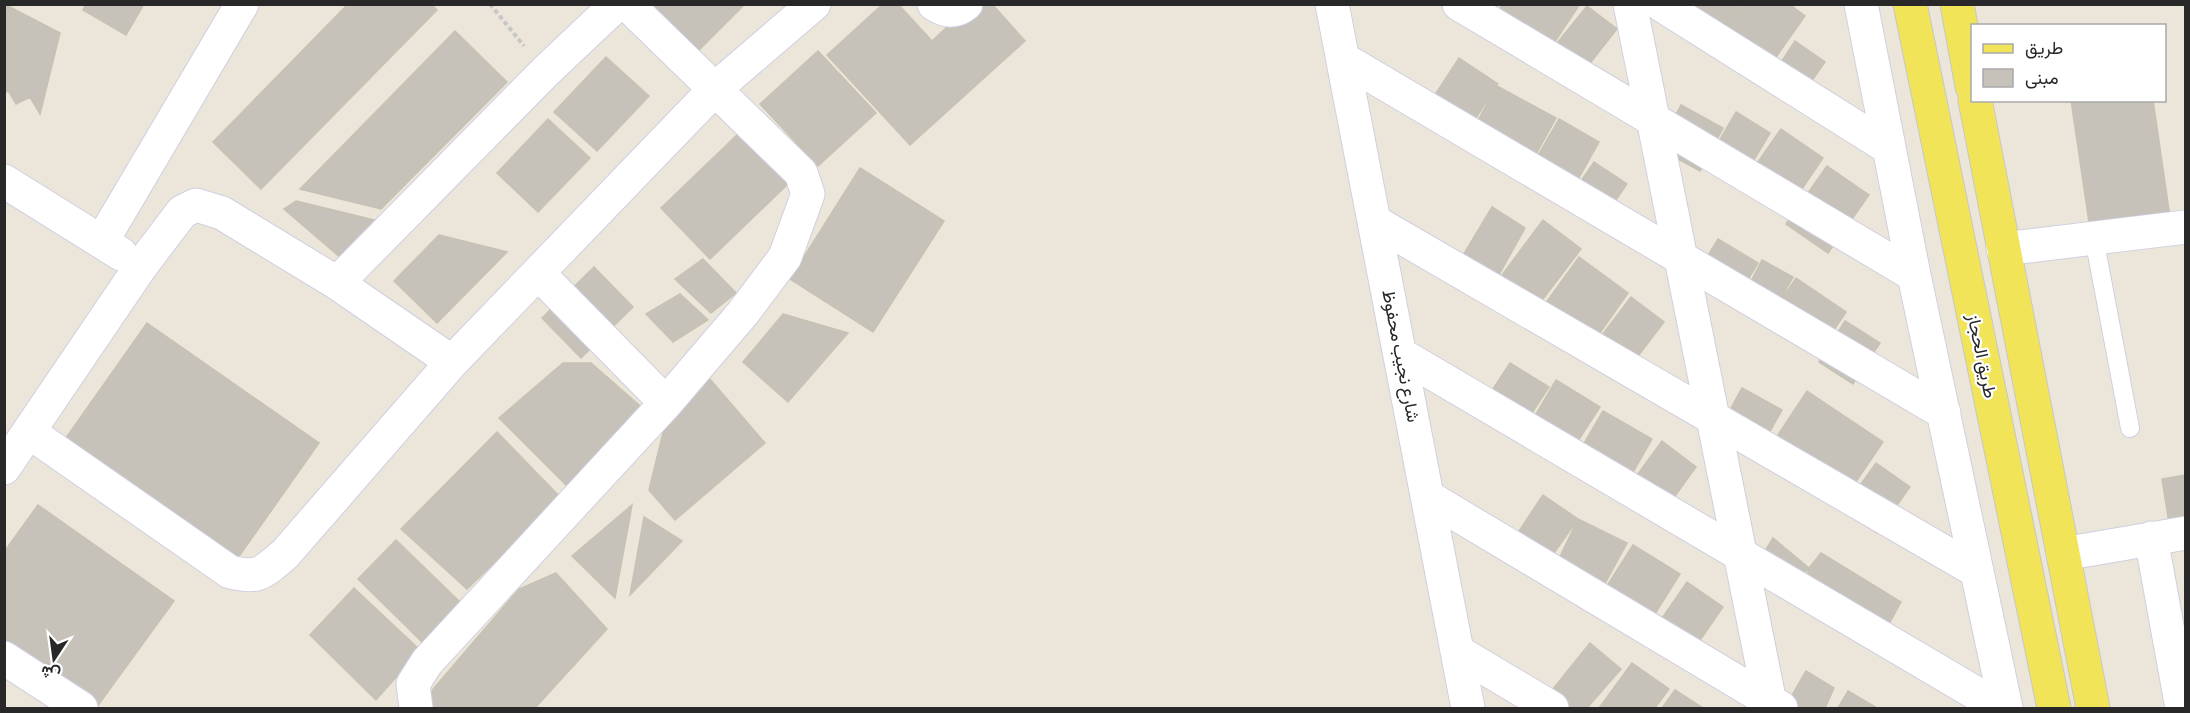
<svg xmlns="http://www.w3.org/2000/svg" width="2190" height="713" font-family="'Sofia Sans Condensed',Vazirmatn,sans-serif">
<rect width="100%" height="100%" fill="#ebe6d9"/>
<!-- building -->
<path fill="#c6c2b9" stroke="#c6c2b3" stroke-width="1.5" d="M4 4 60 33 40 114 30 97 16 104 9 92 4 91Z
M86 4H144L126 35 83 10Z
M348 4H431L437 10 261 189 213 142Z
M657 4H745L678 71 634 27Z
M883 4H898L932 41 972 4H992L1025 41 910 145 827 55Z
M1503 4H1580L1548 52 1495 16Z
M1688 4H1738L1717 35Z
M1740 4H1789L1805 16 1769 67 1720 33Z
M1587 6 1617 29 1580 76 1550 52Z
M455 31 507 82 381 209 300 189Z
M1795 41 1825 62 1795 105 1766 85Z
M818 51 876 113 818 166 760 104Z
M606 57 649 96 597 151 554 112Z
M1459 58 1498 84 1468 130 1429 104Z
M1497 86 1556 118 1531 163 1472 131Z
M2071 100H2153L2171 224 2091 236Z
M1681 105 1723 128 1700 171 1658 148Z
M1736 112 1770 133 1742 180 1708 160Z
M548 119 590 158 538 212 497 173Z
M1559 119 1599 142 1572 190 1532 166Z
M1781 129 1823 158 1787 211 1744 182Z
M740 132 789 183 710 259 661 208Z
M1594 162 1627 184 1598 226 1566 203Z
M1827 166 1869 195 1828 253 1786 224Z
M860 168 944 221 873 332 790 279Z
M296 201 378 221 341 258 284 209Z
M1492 207 1525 228 1495 282 1459 262Z
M1543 220 1581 249 1540 303 1502 275Z
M439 235 507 252 437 323 394 281Z
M1718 239 1758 263 1734 303 1694 279Z
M1579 257 1628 293 1595 340 1545 304Z
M703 259 736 293 711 313 675 279Z
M1762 260 1793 277 1775 310 1745 293Z
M594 267 633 307 581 358 542 318Z
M1796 278 1846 312 1817 355 1775 310Z
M680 294 708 320 673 342Z
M680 294 673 342 646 314Z
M1631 297 1664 322 1629 368 1596 343Z
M783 314 848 333 788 402 743 362Z
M1845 321 1880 343 1853 384 1819 362Z
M147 323 319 443 235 562 63 442Z
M563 363H591L647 412 570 489 499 418Z
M1510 363 1549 387 1526 422 1487 398Z
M709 378 765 443 675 520 649 490 668 412Z
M1556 380 1600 407 1574 447 1532 421Z
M1742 388 1782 410 1759 451 1719 430Z
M1807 391 1883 442 1849 492 1774 441Z
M1603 411 1652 439 1628 481 1579 452Z
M497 432 561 498 467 589 401 529Z
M1662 441 1696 467 1667 507 1632 482Z
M1876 463 1910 487 1877 533 1843 509Z
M2186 475V527L2170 529 2162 479Z
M1543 495 1578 519 1547 563 1513 540Z
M38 505 174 601 96 708 4 669V552Z
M632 505 615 598 572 556Z
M644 517 682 541 630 595Z
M1578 519 1627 543 1603 587 1557 563Z
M1773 538 1809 568 1796 581 1760 559Z
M396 540 461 603 422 642 358 579Z
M1633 545 1680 574 1653 617 1605 589Z
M1821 553 1901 602 1884 633 1804 587 1809 568Z
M556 573 607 629 535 708H431L423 701 519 589Z
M1687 582 1723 607 1694 649 1658 624Z
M354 588 420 650 376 700 310 635Z
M1590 643 1621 669 1587 708H1567L1549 694Z
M1632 663 1669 689 1655 708H1599Z
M1806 671 1834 688 1825 708H1796L1788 702Z
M1675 690 1703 708H1662Z
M1848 691 1877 708H1838Z"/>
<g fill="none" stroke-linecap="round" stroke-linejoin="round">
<!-- lane casing -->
<g stroke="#cfcfe2" stroke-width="20">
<path id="lane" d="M2094 238 2130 428"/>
</g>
<!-- street casing -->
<g stroke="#cfcfe2" stroke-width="35">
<path id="street" d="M934 4C946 12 955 13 966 4
M1332 4 1468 708
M1459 4 1914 275
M1630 4 1771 708
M1660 4 1889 148
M1861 4 1914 275 2006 708
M1343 59 1944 413
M4 181 121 254
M1375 222 1975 570
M102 241 242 4
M2003 249 2186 227
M538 273 666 403
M337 283 545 72 617 4
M1400 354 2001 708
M29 432 230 572C260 579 262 573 285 554L452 362
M4 468 141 266 182 212 196 205 222 213 337 283 452 362 716 88 814 4
M1428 497 1781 708
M2151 538 2182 708
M2063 554 2186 533
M1458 652 1552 708
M4 658 81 708
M416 708 413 684 427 662 666 403 743 313 785 257 808 194 801 173 627 4"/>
</g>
<!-- primary casing -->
<g stroke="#c7c7c7" stroke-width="35">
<path id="primary" d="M1910 4 2054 708
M1957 4 1972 86
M1975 100 2093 708"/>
</g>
<!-- path -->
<path stroke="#c7c7c7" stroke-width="4" stroke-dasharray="4.5 3" stroke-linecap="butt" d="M490 4 524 46"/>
<!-- lane -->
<use href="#lane" stroke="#fff" stroke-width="18"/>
<!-- street -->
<use href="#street" stroke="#fff" stroke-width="33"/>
<!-- primary -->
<use href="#primary" stroke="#f2e458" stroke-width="33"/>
</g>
<g text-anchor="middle" stroke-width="4.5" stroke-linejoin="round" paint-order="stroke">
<!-- street labels -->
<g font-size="18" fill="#282828" stroke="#fff">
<text transform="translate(1401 356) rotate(79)" y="6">شارع نجيب محفوظ</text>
<text transform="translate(1982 356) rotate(78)" y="6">طريق الحجاز</text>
</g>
</g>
<!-- border -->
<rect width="2190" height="713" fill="none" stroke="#282828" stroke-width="12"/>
<!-- legend -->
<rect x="1971" y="24" width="195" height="78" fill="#ffffff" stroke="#a9a9a9" stroke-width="1.5"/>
<rect x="1983" y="44" width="30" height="9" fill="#f2e458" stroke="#a9a9a9" stroke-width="1.5"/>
<text x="2025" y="54" font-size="18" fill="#282828">طريق</text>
<rect x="1983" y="69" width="30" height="18" fill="#c6c2b9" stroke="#a9a9a9" stroke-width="1.5"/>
<text x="2025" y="84" font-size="18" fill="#282828">مبنى</text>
<!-- north arrow -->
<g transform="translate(54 659) rotate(193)" stroke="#ffffff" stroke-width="4.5" paint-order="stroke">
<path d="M0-4.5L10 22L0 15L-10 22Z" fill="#282828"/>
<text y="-9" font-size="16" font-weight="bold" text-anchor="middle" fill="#282828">ش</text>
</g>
</svg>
